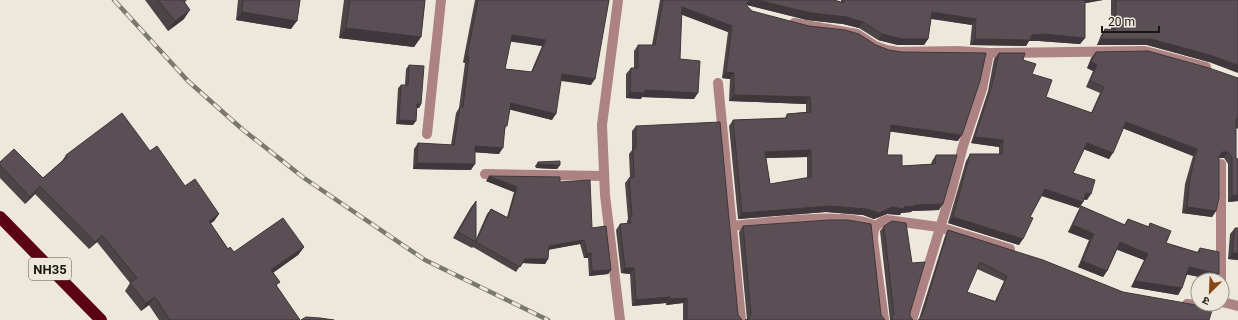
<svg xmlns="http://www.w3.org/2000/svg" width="1238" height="320" font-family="Roboto,'Noto Sans Devanagari',sans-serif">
<rect width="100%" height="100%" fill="#ede8db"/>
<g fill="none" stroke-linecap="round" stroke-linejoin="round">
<!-- minor -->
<path stroke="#ad8283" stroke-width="10" d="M618 0 602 125 605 195 620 320
M794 23 857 34 875 46 886 50 898 52 957 51 989 53 1145 51 1206 67
M718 83 741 320
M427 134 441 0
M1221 164V280
M485 174 604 176
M731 226C766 223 845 211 875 226
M1222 302 1238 306
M1187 304 1199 305 1209 304
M884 320 873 240C873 228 875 224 887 220L939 227 1010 249
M912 320 951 192 963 146 982 89 989 53"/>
<!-- highway -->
<path stroke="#5c0216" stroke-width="12" d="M0 217 101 320"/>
<!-- rail casing -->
<g stroke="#7a786f" stroke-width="4.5">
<path id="rail" d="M114 0 188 81 242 129 304 178 425 260 548 320"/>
</g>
<!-- rail -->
<use href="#rail" stroke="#ede8db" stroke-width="3" stroke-dasharray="9" stroke-linecap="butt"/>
</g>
<!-- wall -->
<path fill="#4d4448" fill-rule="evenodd" d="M145 0H187L185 2 184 19 168 31Z
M238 0H300L291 29 236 20Z
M344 0H425L421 37 414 47 339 38Z
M475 0H609L591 85 561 81 552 120 510 109 499 154 475 152 471 170 413 169 414 149 418 143 451 145 456 113 459 108 465 63 463 62ZM510 41 542 46 531 72 505 69Z
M660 0H834L841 2V0H1103L1085 3V38L1080 44 1039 41H1029L1026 46 970 45 972 25 931 19 928 39 924 45H898L878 40 859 28 843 24 807 20 747 5V6L752 11 958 141 890 131 887 155 902 166 931 164 932 161 936 155 939 210 912 211 911 212 901 213 900 215 887 214 874 219 863 215 826 212 738 219 729 126 733 120 785 118 787 114 806 112V104L729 101 730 79 722 78 728 32 681 14 680 59 694 99 642 97 641 99 626 98V74L631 68H634V51L638 45H652ZM807 157V178L770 184 766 158Z
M1111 0H1238L1209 62 1147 45H1097L1101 35 1105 29 1111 30Z
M1096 52 1238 78V129L1236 128V158L1238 201 1228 202V164L1224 158H1219L1216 211 1212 217 1182 213 1185 184 1193 156 1123 128 1109 159 1084 149 1073 173 1087 200 1084 199 1083 202 1079 208 1041 196 1030 217 1019 245 948 223 966 161 970 154H999V147L971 143 988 91 994 59 999 53 1023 60 1032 74 1046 97 1091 113 1100 93 1086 87 1093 71 1087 68 1091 58Z
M409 65 421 104 419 108H417L413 125 396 124 398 88 401 85H405L406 69Z
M636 126 738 315 742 320H683V303L666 305V303L632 306 630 274 621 273 616 230 620 224H627V221L628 219 625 183 629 178 630 177 629 154 632 150V131Z
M150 151 185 186 219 214 214 221 210 224 228 249 234 252 304 247 298 255 273 272 277 287 300 320H159L149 305 141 311 125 291 130 283 97 242 89 249 35 194 25 204 0 178V162L43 178 62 161 66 155Z
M538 162 560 165 557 169 536 168 535 166Z
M486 181 560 182 592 228 611 270 608 274 589 276 588 258H584L580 244 548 250V259L545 264 522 263 516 272 473 247 472 248 453 238 471 207 476 201V239L487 214 491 209 507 217 514 192Z
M1081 206 1124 225 1128 219 1148 227 1150 223 1166 243 1197 252 1200 248 1219 274 1215 280 1186 274 1182 288 1178 295 1131 287 1144 260 1117 249 1107 271 1103 277 1078 267 1089 240 1068 232 1077 213Z
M743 226 881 315 747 320 739 232Z
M884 226 910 313V316L890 320 880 231Z
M1235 228 1238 260 1228 259 1230 234Z
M948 230 1123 292 1209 320 919 319 945 236ZM977 269 1004 281 995 301 967 292Z"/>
<!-- shaded-wall -->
<path fill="#3f373b" d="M750 0H756L847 17 863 22 859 28 843 24 807 20 747 5V3Z
M1084 0H1103L1081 4Z
M682 7 732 26 728 32 677 13Z
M190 10 184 19 168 31 175 21Z
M242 12 297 21 291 29 236 20Z
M932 12 976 19 972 25 928 18Z
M346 28 421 37 414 47 339 38Z
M882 34 928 39 924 45H898L878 40Z
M1044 34 1085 38 1080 44 1039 41H1029L1026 46 970 45 975 39Z
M512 35 546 40 542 46 507 41Z
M1101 39H1151L1213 56 1238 65V73L1209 62 1147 45H1097Z
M467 56 469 57 465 63 463 62Z
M1091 62 1097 65 1093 71 1087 68Z
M726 72 734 73 730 79 722 78Z
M562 74 595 79 591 85 558 80Z
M645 90 698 93 694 99 642 97 641 99 626 98 630 92Z
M734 95 810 97 806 104 729 101Z
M511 103 556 114 552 120 507 109Z
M417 104H421L419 108H415Z
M399 120 416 121 413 125 396 124Z
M1126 122 1197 149 1193 156 1122 128Z
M891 125 962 135 958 141 886 131Z
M975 137 1003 140 999 147 971 143Z
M1087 143 1113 153 1109 159 1083 149Z
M475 146 503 148 499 154 470 152Z
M811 150 807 157 760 158 765 152Z
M1222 152H1228L1224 158H1218Z
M417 163 475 164 471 170 413 169Z
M538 164 560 165 557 169 536 168Z
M489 176 517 187 514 192 486 181Z
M40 186 35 194 25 204 30 197Z
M1045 189 1083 202 1079 208 1041 195Z
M1086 193 1091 194 1087 200 1081 199Z
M1238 195V201L1228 202 1232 196Z
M943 204 939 210 912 211 911 212 901 213 900 215 887 214 874 219 863 215 826 212 738 219 742 213 830 206 904 207 915 205Z
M1187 207 1216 211 1212 217 1182 213Z
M219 214 214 221 203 229 209 221Z
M953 217 1023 239 1019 245 948 223Z
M1073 225 1094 234 1089 240 1068 232Z
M102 235 97 242 89 249 95 242Z
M584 240 580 244 545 250 549 246Z
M1120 242 1148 254 1144 260 1115 249Z
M304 247 298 255 266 278 271 270Z
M591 253 588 258H584L587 254Z
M1232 253H1238V260L1228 259Z
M525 259H548L545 264 521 263Z
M1082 261 1107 271 1103 277 1078 267Z
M1189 267 1219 274 1214 280 1184 274Z
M625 268H634L630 274 621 273Z
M611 270 608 274 589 276 592 271Z
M1135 281 1182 288 1178 295 1131 287Z
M155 297 149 305 141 311 146 303Z
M670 297 666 303 632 306 636 300Z
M687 298 683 303 666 305 670 299Z"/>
<!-- building -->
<path fill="#5a4f54" stroke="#3f373b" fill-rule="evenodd" d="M158 0H183L190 10 175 21Z
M243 0H300L297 21 242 12Z
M350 0H425L421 37 346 28Z
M478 0H609L595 79 562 74 556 114 511 103 507 126H505L503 148 475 146V164L417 163 418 143 454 145 460 107H463L469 57 467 56ZM512 35 546 40 532 72 505 69Z
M663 0H750L747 3V6L752 11 809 26 845 30 859 34 876 45 889 50 902 52 986 53 980 81 962 135 891 125 887 155H902V166L935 164 936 155H957L943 204 915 205V206L904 207V209L892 207 879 213 867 209 830 206 742 213 733 120 787 118V114L811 112 810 97 734 95V73L726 72 732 26 682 7 680 59 700 61 698 93 645 90V93L630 92 631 68H638V45H655ZM811 150V177L770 184 765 152Z
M756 0H834L844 3V0H1085V38L1044 34 1032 35 1030 40 975 39 976 19 932 12 928 39H903L882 34 863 22 847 17 811 13Z
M1116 0H1238V65L1213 56 1151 39H1101L1105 29 1115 30Z
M1148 51 1209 68 1238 78V120L1236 119V158L1238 159V195L1232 196V158L1228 152H1222L1219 157V198L1216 211 1187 207 1190 178 1197 149 1126 122 1113 153 1087 143 1073 173 1095 180 1091 194 1086 193 1083 202 1045 189 1030 217 1033 218 1023 239 953 217 970 154H1002L1003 140 975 137 992 85 999 53H1025L1023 60 1036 64 1032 74 1052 80 1046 97 1092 113 1104 87 1090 81 1097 65 1091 62 1096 52Z
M409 65 424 66 421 104H417L416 121 399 120 401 85H408Z
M122 113 150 151 157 146 185 186 195 179 219 214 209 221 228 249 230 247 234 252 283 218 304 247 271 270 280 282 276 285 300 320H170L155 297 146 303 130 283 137 278 102 235 95 242 40 186 30 197 0 165V162L14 149 43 178 67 157 66 155Z
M720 122 738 315 742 320H687V298L670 299V297L636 300 634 268H625L620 224 631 223 630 216H632L629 178 634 177 633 148H636V126Z
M560 161V165L538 164V162Z
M489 176 560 177V182L590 180 592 228 606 226 611 270 592 271 591 253 587 254 584 240 549 246 548 259H525L520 267 476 242 491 209 508 218 517 187Z
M476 201V242L458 232Z
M1081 206 1125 225 1128 219 1149 227 1150 223 1171 231 1166 243 1199 253 1200 248 1219 252V274L1189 267 1182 288 1135 281 1148 254 1120 242 1107 271 1082 261 1094 234 1073 225Z
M829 220H848L871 224 881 315 885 320H745L749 319 751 314 743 226Z
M892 221 906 223 912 263 925 262 910 313V316L913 320H890H891L894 314 884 226Z
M1235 228H1238V253H1232Z
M948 230 1043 260 1123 292 1202 306 1209 305 1213 307 1209 320H918L922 316ZM980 262 1007 276 996 302 967 292Z
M306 317 320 318 334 320H301Z"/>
<g text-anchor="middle" stroke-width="4" stroke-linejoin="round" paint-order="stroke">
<!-- shield labels -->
<rect fill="#ede8db" stroke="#58564e" stroke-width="1" x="29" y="258" width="42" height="22" rx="3"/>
<g font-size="13" font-weight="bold" fill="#181712">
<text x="50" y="274">NH35</text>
</g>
</g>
<!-- north arrow -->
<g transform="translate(1210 292) rotate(204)"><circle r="19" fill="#ede8db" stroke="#98948b"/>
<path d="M0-3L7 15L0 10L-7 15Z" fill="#884714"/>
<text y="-6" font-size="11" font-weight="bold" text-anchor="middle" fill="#181712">उ</text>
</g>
<!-- scale -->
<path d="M1102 26v6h57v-6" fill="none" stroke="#181712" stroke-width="2"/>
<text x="1108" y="26" font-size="12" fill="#181712" stroke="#ede8db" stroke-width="3" paint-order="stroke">20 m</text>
</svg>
